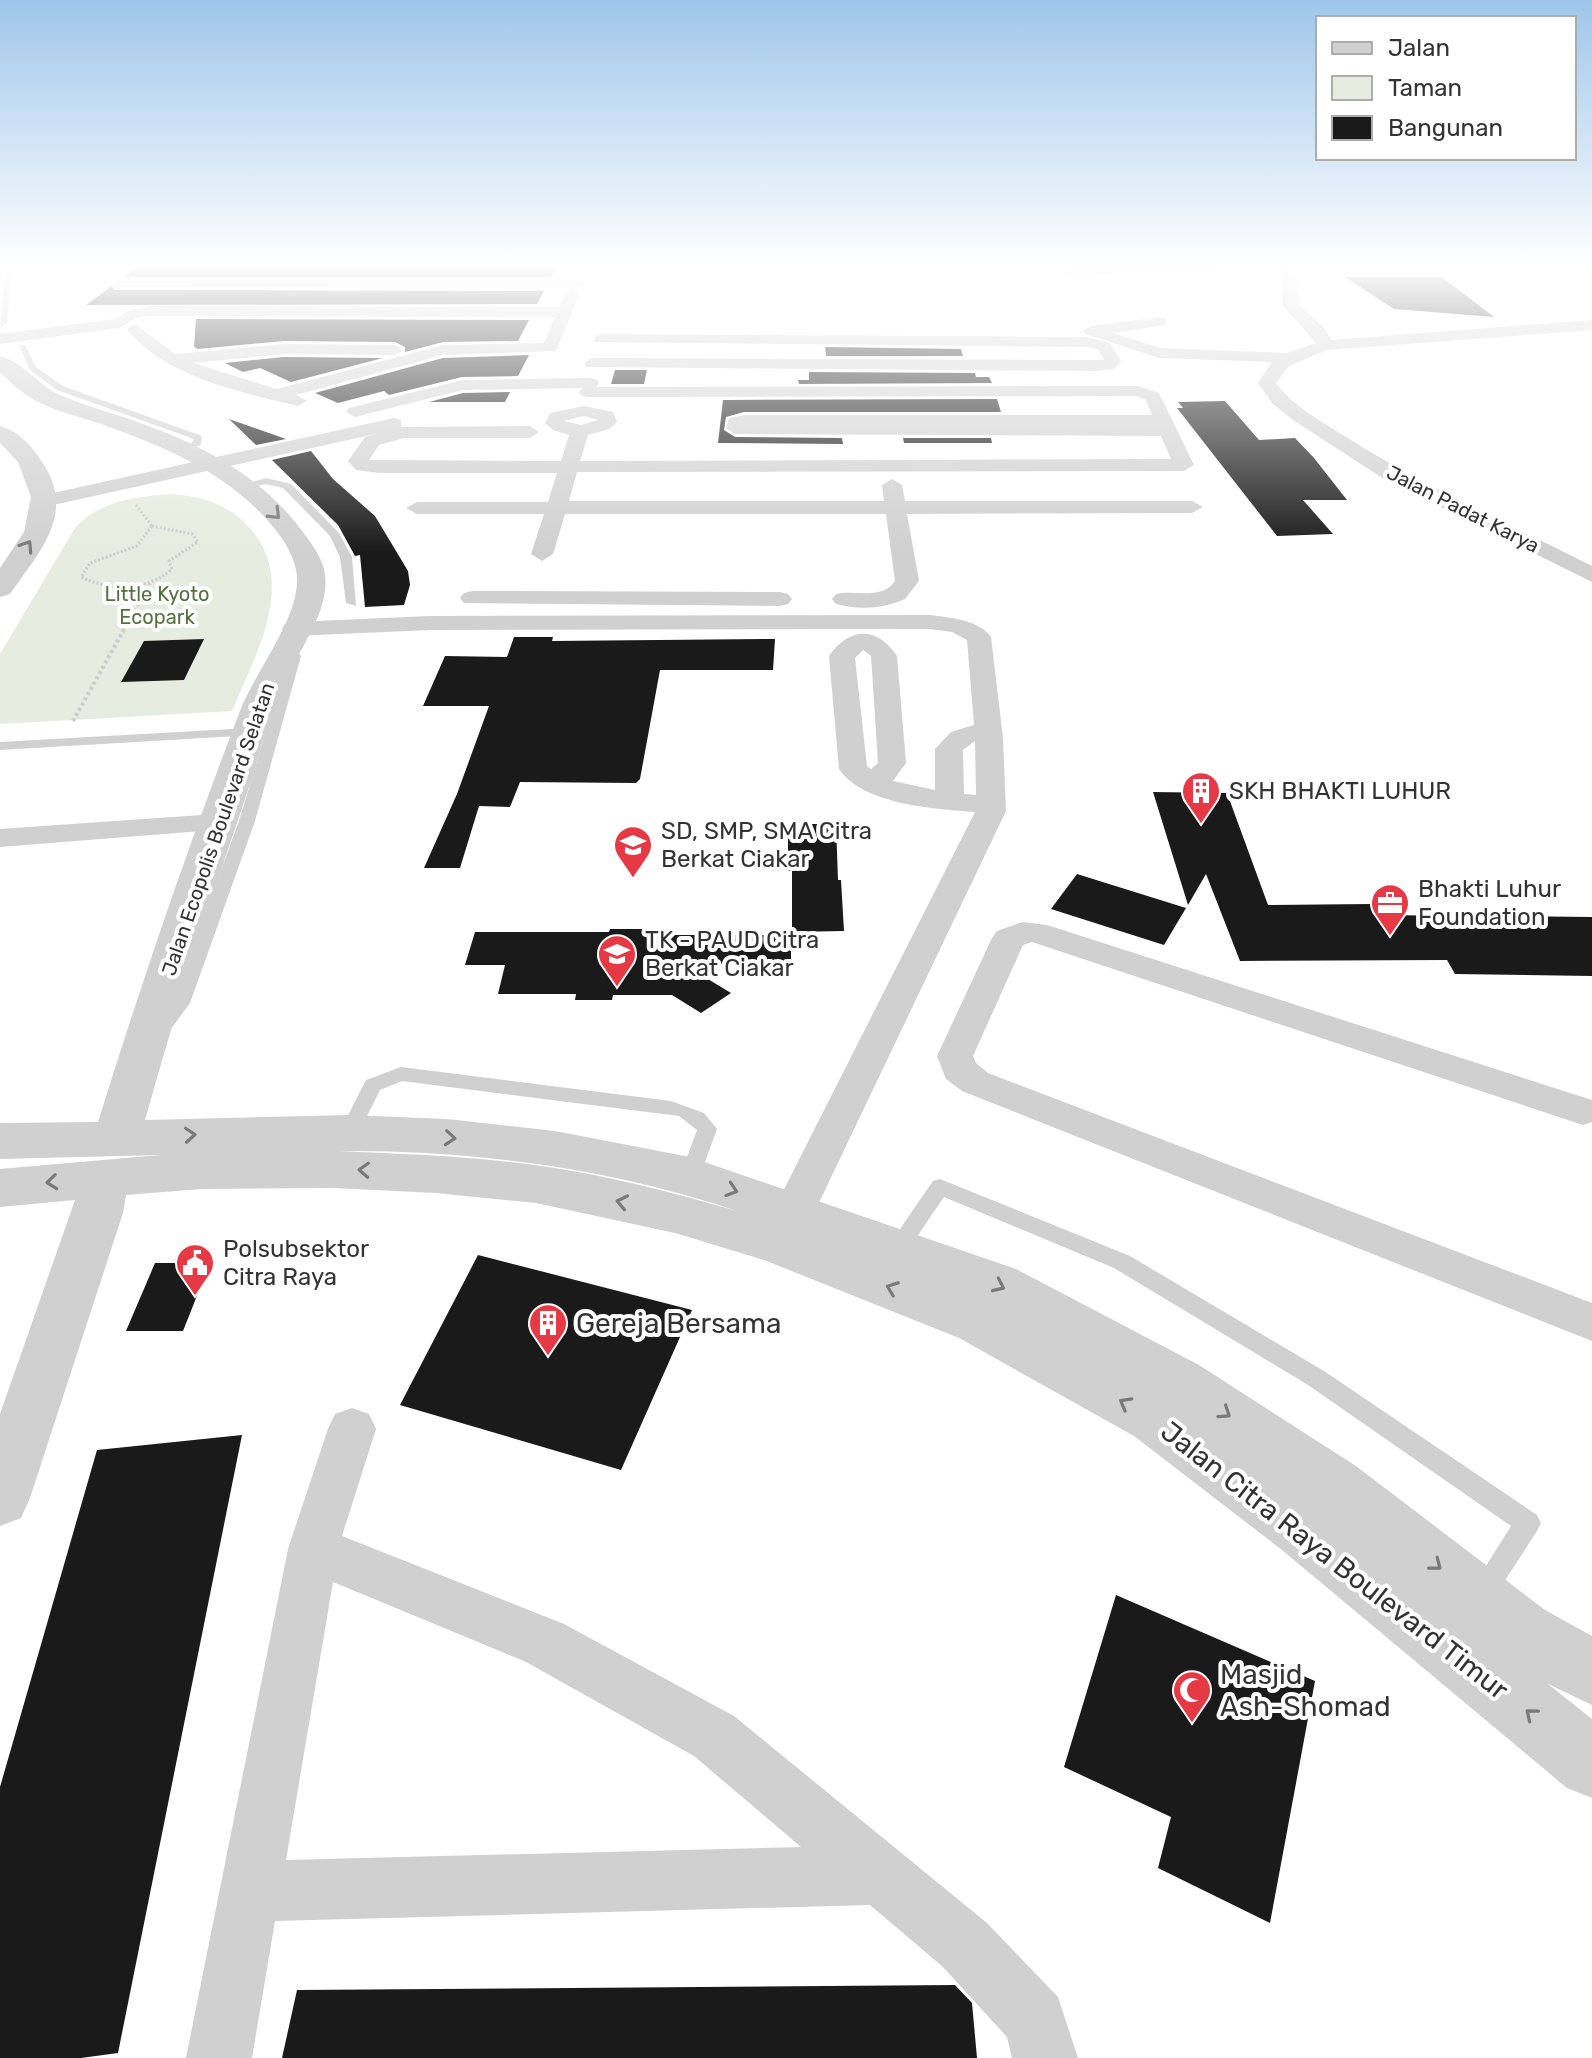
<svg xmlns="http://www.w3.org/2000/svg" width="1592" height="2058" font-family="Rubik,sans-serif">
<rect width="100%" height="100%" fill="#fff"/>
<!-- green -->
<path fill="#e6ecdf" d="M170 494C199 496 223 502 244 522 301 577 257 651 232 711L0 724V654L75 528C99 501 135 497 170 494Z"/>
<!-- building -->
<path fill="#1a1a1a" d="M558 264 551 277H124L141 265Z
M1345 277H1442L1494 317 1394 309Z
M112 286 115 290 544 291 537 304 86 305Z
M196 319 529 320 518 341 443 342 405 352V347L395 342 284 341 198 349 194 347Z
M825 347 961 349 963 356H826Z
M529 355 518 376 462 377 389 395 384 391 338 403 315 393 443 358Z
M284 357 383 358 291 382 260 368 243 372 225 363Z
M615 370H647L644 384H611Z
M809 372 975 373 976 377H989L992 383 799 384 798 380H809Z
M510 392 505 402H429L463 393Z
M997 399 1001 412H744L726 417 724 430 735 437 842 438 843 444 718 443 723 400Z
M1225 401 1259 440 1295 438 1314 458 1347 500H1303L1333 534 1277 536 1177 408H1183L1178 402Z
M229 419 286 439 256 445Z
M903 438H991L992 443H904Z
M311 451 333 479 375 516 408 571 410 585 404 605 365 607 360 555 355 556 338 525 272 460Z
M514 637H553L552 641 775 639 773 670H660L640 779 636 783 520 782 510 807 479 806 460 868H424L457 794 489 706H423L445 656 507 657Z
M204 639 184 680 121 682 144 641Z
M1153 792 1227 793 1268 905 1371 904 1377 915 1592 917V976L1455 974 1447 960 1240 961 1206 874 1188 905Z
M788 824H836L838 880H841L844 931 792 932V871H788Z
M1077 874 1186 908 1164 945 1051 909Z
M610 929H656L655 935H791V964H683L731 993 701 1013 672 995H613L612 1000H575L576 994H498L505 965H465L475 932H609Z
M478 1255 692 1310 621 1470 400 1405Z
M155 1263H210L183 1331H126Z
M242 1435 118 2053 81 2058H0V1787L97 1450Z
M1116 1595 1315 1681 1270 1923 1158 1868 1171 1817 1064 1767Z
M955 1985 972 2003 977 2058H282L297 1990Z"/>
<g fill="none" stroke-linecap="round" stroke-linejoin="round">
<!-- path-far1 -->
<path stroke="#cdcdcd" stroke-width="3" stroke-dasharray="2 2" stroke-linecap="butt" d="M136 505 152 526
M152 526 192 534 198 542 169 561 172 569C148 591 109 591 81 577L90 563 137 546Z
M145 592 150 583"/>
<!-- path -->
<path stroke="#cdcdcd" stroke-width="4" stroke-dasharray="3 3" stroke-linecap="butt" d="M73 721 146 590"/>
<!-- service -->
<path fill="#d0d0d0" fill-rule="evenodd" d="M6 263H13L7 324 0 328Z
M19 345H25L36 367 63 386 202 436 201 445 180 450V446L192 443 194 439 57 390 30 370Z
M266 478 291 484 339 533 352 557 356 606 346 603 340 557 330 536 283 488 266 484 244 489 239 486Z
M285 647H293L301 656 255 821 190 1003 168 1033H156L153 1029 173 1002 239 821 288 657 283 650Z
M250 728 255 729V735L0 750V742Z
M401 1067 671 1101 704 1113 717 1129 700 1176 697 1181H683L680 1176 697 1130 679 1116 402 1081 380 1090 356 1138H342L339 1133 366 1080Z
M940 1179 1130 1256 1324 1371 1537 1515 1541 1523 1537 1531 1491 1602 1482 1606 1473 1602 1469 1593 1511 1526 1308 1385 1114 1268 944 1197 905 1254 898 1256 891 1254 887 1248 891 1242 933 1181Z"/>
<!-- minor -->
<path fill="#d0d0d0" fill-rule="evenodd" d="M1185 263H1289L1296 279 1299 305 1324 328 1331 340 1592 320V330L1327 350 1289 366 1276 383C1293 406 1319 420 1343 435 1422 486 1508 523 1592 566V582L1384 479 1293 420 1273 404 1258 383 1272 362 1159 358 1085 334 1083 331 1091 326 1160 317 1166 319V325L1113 333 1160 348 1287 353 1316 343 1283 306 1282 279 1277 268 1070 276 1063 272 1070 268Z
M120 280H578L585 284 576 288 580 292 556 351 443 355 296 395 307 401 298 406C241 392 164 377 127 329L135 324 175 354 284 344 395 345 403 350 395 355 284 354 193 363 277 389 443 345 544 343 555 317 151 316 139 317 119 328 0 344V334L115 319 130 310 151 306 559 307 570 288 115 287V281Z
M601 334 1087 337 1110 343 1121 361 1114 369 1095 371 586 367 584 363 592 358 1104 360 1098 349 1087 347 595 342V336Z
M590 378 596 379 599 383 596 387 1138 386 1159 393 1194 465 1184 471 577 472 569 501H884L882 485 892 479 902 485 905 501H1192L1203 507 1192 513 907 514 919 581 905 599C884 609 858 610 836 604L832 599 836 594C856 589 881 601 895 581L886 514H565L553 554 542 561 531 554 544 514H417L406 508 417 502H548L557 473H379L356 470 348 461 365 437 380 433 44 507 34 501 44 495 394 418 401 420V427L530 426 539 432 530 438H404L379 445 369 460 561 461 569 435 553 430 545 423 550 413 584 406 613 412 617 422 609 429 588 435 580 461 1171 459 1161 436 735 434 726 428 729 418 745 415H1152L1146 400 1136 396 588 397 582 396 579 392 582 388 463 390 355 417 346 412 349 408 463 380ZM584 416 598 420 581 425 564 421Z
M472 591 780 592 788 594 792 599 788 604 780 606 464 603 460 598 464 593Z
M930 615C950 618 978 619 991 637L1003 738 1006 811 815 1211 809 1222 794 1227 779 1222 773 1211 975 812C936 809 863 805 839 769L829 656C849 627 877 626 897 656L906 763 893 781 935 790V749L951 732 974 725 967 640 952 632 930 629 430 630 294 636 285 634 282 629 285 624 294 622 430 616ZM863 650 871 656 878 763 871 769 867 766 855 658ZM975 741 976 795 964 794 963 750Z
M216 814 227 817 231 823 227 829 0 847V829Z
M1022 922 1047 925 1592 1100V1122L1583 1125 1032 942 1023 945 973 1056 976 1063 988 1073 1592 1303V1341L962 1091 946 1079 937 1056 992 938 997 931Z
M352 1408 369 1414 376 1429 342 1536 564 1624 734 1716 987 1923 1058 1997 1078 2058H1012L1007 2037 943 1967 870 1905 275 1921 252 2058H186L288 1549 328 1429 335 1414ZM333 1582 526 1662 694 1756 801 1847 286 1860Z"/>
<!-- tertiary -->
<path fill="#d0d0d0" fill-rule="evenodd" d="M0 356C22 361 39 386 60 395 80 404 102 410 123 417 189 439 251 468 296 523 306 536 320 553 324 569 333 608 299 648 285 682 267 720 258 762 244 802 208 907 175 1013 145 1120L349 1115 447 1119 555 1131 690 1157 1016 1269 1199 1365 1356 1466 1545 1610 1592 1636V1705L1548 1684 1592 1719V1798L1567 1788 1282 1550 1134 1436 959 1338 764 1260 675 1233 536 1203 436 1193 334 1188 201 1189 126 1195 123 1213 30 1498 21 1518 0 1526V1414L75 1200 0 1207V1169L160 1155 0 1159V1123L98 1122C141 984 188 846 240 711 255 672 299 618 297 578 296 545 260 510 236 491 197 460 148 441 101 424 77 416 49 410 28 396 18 390 9 380 0 373ZM339 1151C472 1150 611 1168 737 1211 671 1192 602 1174 534 1165 469 1156 404 1154 339 1151Z
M0 426C16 430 29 443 38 456 79 511 42 548 10 594L0 597V568L24 532 31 497 18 462 0 443Z"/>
</g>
<!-- one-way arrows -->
<defs><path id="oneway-chevron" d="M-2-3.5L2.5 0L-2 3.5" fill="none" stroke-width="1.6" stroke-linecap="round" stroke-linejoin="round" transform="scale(2)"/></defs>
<g stroke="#7a7a7a">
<use href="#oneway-chevron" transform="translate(275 514) rotate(45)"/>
<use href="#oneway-chevron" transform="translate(27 546) rotate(-57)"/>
<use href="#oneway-chevron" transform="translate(190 1135) rotate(-4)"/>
<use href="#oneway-chevron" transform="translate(450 1138) rotate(5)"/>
<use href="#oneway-chevron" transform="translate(364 1170) rotate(-177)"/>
<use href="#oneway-chevron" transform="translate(52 1182) rotate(174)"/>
<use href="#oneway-chevron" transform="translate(732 1190) rotate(18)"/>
<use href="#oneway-chevron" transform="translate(622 1202) rotate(-168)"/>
<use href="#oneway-chevron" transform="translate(999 1286) rotate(25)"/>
<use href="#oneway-chevron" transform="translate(892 1288) rotate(-159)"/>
<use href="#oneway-chevron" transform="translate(1125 1403) rotate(-151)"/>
<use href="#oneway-chevron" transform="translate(1225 1413) rotate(34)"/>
<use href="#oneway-chevron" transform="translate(1436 1565) rotate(38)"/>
<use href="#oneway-chevron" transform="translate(1531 1714) rotate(-141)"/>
</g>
<!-- sky -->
<linearGradient id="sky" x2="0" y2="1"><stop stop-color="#9ec6ea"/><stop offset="0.48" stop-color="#fff"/><stop offset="1" stop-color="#fff" stop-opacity="0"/></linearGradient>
<rect width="1592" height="552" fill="url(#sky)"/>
<!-- icons -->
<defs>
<g id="building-pin" transform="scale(2)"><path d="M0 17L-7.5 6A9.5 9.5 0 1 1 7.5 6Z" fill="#e63946" stroke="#fff"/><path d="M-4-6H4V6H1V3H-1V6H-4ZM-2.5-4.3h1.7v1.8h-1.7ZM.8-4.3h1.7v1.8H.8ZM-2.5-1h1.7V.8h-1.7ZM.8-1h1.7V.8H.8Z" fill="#fff"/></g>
<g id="school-pin" transform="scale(2)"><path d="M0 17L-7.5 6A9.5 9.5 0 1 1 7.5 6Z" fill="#e63946" stroke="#fff"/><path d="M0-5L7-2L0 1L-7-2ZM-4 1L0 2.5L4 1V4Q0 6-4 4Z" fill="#fff"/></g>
<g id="office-pin" transform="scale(2)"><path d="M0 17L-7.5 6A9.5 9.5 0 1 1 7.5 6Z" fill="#e63946" stroke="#fff"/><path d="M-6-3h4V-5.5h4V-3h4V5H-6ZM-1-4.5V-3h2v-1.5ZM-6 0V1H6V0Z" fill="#fff"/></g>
<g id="civic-pin" transform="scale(2)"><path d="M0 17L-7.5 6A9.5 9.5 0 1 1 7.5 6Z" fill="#e63946" stroke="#fff"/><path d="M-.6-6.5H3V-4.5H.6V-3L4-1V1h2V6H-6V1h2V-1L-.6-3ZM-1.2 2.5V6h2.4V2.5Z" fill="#fff"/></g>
<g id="mosque-pin" transform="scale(2)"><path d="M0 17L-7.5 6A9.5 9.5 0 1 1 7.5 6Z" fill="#e63946" stroke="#fff"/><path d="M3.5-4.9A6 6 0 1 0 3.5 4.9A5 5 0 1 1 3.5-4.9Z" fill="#fff"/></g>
</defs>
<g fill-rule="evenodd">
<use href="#building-pin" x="1201" y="791"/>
<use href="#school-pin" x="633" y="845"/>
<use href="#office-pin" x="1390" y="903"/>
<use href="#school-pin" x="617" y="954"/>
<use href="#civic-pin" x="195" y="1263"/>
<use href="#building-pin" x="548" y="1323"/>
<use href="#mosque-pin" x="1192" y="1690"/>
</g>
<g text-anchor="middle" stroke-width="8" stroke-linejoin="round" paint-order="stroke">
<!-- far-street labels -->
<g font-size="20" fill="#333" stroke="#fff">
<text transform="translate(1463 509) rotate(27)" y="7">Jalan Padat Karya</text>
<text transform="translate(218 829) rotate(-71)" y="7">Jalan Ecopolis Boulevard Selatan</text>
</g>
<!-- far-park labels -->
<g font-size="20" fill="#56703f" stroke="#fff">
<text x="157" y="601">Little Kyoto<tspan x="157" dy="23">Ecopark</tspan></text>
</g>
<!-- poi labels -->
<g font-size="24" fill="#333" stroke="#fff" text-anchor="start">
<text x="1229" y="799">SKH BHAKTI LUHUR</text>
<text x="661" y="839">SD, SMP, SMA Citra<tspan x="661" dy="28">Berkat Ciakar</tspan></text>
<text x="1418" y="897">Bhakti Luhur<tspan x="1418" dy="28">Foundation</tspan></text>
<text x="645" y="948">TK - PAUD Citra<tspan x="645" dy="28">Berkat Ciakar</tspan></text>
<text x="223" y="1257">Polsubsektor<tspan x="223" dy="28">Citra Raya</tspan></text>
</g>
<!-- near-poi labels -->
<g font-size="28" fill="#333" stroke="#fff" text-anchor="start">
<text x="576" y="1333">Gereja Bersama</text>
<text x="1220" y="1684">Masjid<tspan x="1220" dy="32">Ash-Shomad</tspan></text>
</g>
<!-- near-street labels -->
<g font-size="28" fill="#333" stroke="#fff">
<text transform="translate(1335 1560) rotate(38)" y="10">Jalan Citra Raya Boulevard Timur</text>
</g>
</g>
<!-- legend -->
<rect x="1316" y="16" width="260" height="144" fill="#ffffff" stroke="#adadad" stroke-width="2"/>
<rect x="1332" y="42" width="40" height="12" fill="#d0d0d0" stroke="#adadad" stroke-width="2"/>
<text x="1388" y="56" font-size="24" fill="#333333">Jalan</text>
<rect x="1332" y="76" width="40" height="24" fill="#e6ecdf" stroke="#adadad" stroke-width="2"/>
<text x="1388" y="96" font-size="24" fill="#333333">Taman</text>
<rect x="1332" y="116" width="40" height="24" fill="#1a1a1a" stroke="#adadad" stroke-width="2"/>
<text x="1388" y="136" font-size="24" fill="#333333">Bangunan</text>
</svg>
